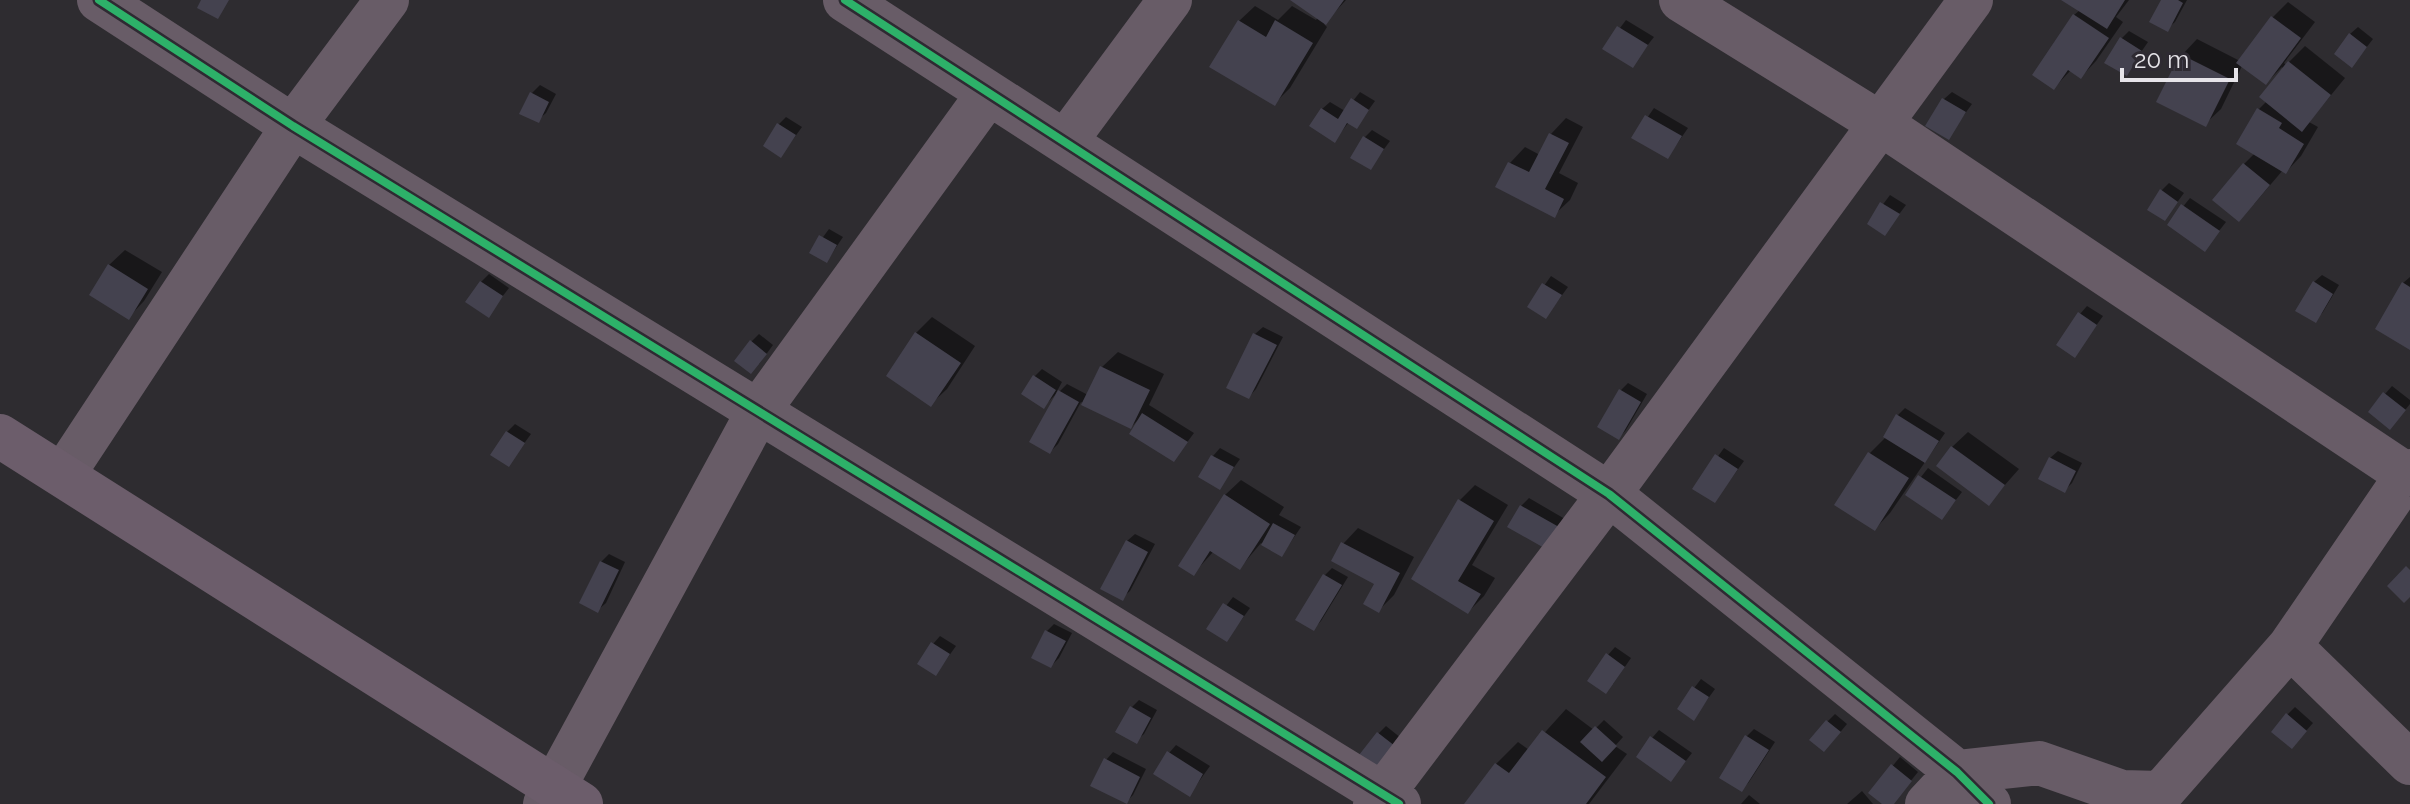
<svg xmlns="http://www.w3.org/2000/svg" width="2410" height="804" font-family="Raleway,sans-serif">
<rect width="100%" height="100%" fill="#2e2c30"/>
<!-- shadow -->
<path fill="#0007" d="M1294 0H1346L1324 24 1327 27 1290 88 1274 104 1239 21 1255 6 1278 20 1292 6 1316 20 1318 17Z
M2065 0H2129L2116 17 2123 22 2096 61 2081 77 2071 70 2054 88 2074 15 2080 10Z
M2163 0H2187L2175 22 2167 29Z
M2288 2 2315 22 2284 63 2286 65 2305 46 2345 78 2309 122 2318 127 2301 156 2286 172 2283 170 2254 204 2244 164 2255 153 2259 109 2267 101 2284 69 2282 67 2266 83 2242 66 2221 109 2205 124 2182 55 2197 39 2240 61 2272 18Z
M1626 20 1654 37 1632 65 1605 48Z
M2358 27 2373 39 2359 57 2350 34Z
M2129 31 2148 42 2126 74 2121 39Z
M540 85 556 94 546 113 538 120 522 113 532 93Z
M1360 92 1375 101 1357 126 1349 122 1335 140 1322 109 1330 102 1345 111Z
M1952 92 1972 104 1948 137 1944 99Z
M1654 108 1688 128 1668 157 1634 137Z
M786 117 802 127 781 156 779 124Z
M1566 118 1583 127 1559 173 1578 183 1570 200 1554 215 1510 163 1525 147 1540 155 1551 134Z
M1372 130 1390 141 1370 168 1365 137Z
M2169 183 2184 193 2165 219 2161 191Z
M1890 195 1906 205 1885 233 1869 223Z
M2190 198 2226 222 2205 249 2169 224Z
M829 229 843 237 827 261 812 252Z
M125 250 162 272 144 301 129 317 109 265Z
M489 274 509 288 488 315 481 282Z
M2322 275 2339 285 2323 312 2316 320 2314 282Z
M1551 276 1568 287 1546 317 1529 307Z
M2410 277V347L2403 283Z
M2087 306 2103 316 2075 355 2080 314Z
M932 317 975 346 947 389 931 404 916 333Z
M1263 327 1283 337 1256 389 1249 397 1255 334Z
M759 334 773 345 759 364 751 342Z
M1118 352 1164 374 1149 405 1194 433 1174 460 1139 419 1131 427 1081 402 1058 444 1050 452 1058 393 1067 384 1088 395 1102 367Z
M1042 369 1062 382 1055 395 1044 406 1034 377Z
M1628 383 1647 394 1626 430 1619 438 1621 390Z
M2392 386 2410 400V404L2397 420 2385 394Z
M1905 408 1945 433 1890 513 1875 529 1837 504 1870 453 1886 437 1897 416Z
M515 424 531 434 509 464 507 432Z
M1968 432 2019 469 1989 503 1952 447Z
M1220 448 1240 459 1220 487 1213 456Z
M1724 448 1744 461 1715 501 1695 488Z
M2058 451 2082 463 2072 483 2064 491 2050 458Z
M1928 468 1962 492 1942 518 1907 495Z
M1241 480 1284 507 1279 515 1301 527 1282 555 1261 543 1240 568 1214 551 1194 573 1225 495Z
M1475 485 1508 505 1472 565 1495 578 1484 596 1468 612 1413 578 1460 500Z
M1529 498 1565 519 1546 546 1521 506Z
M1358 528 1414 557 1394 595 1379 610 1376 583 1343 544Z
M1135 534 1155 544 1130 591 1122 598 1127 541Z
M609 554 625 562 606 603 598 610 601 562Z
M1332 568 1348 577 1321 621 1314 628 1325 575Z
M1233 597 1250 608 1227 640 1209 628Z
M1054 624 1072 633 1059 658 1051 666 1047 631Z
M940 636 956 646 936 674 933 644Z
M1615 647 1631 658 1613 684 1608 655Z
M1701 679 1715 689 1694 718 1679 708Z
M1139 700 1157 710 1144 734 1136 741 1132 707Z
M2295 707 2313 723 2299 739 2287 715Z
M1566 709 1594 730 1604 720 1623 737 1615 746 1627 754 1589 804H1468L1496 764 1518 742 1529 750Z
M1835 714 1847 724 1832 742 1827 722Z
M1386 726 1401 738 1385 759 1378 734Z
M1754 729 1775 742 1749 782 1742 790 1747 736Z
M1659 730 1692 753 1671 780 1652 738Z
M1176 745 1210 766 1190 794 1169 753Z
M1113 752 1146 769 1133 795 1126 802 1106 760Z
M1900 757 1918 772 1892 804H1885L1871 792Z
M1862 791 1873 804H1847Z
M1749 795 1760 804H1741Z"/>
<!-- building -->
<path fill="#44424f" d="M201 0H229L218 19 197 8Z
M1290 0H1344L1326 25Z
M2061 0H2125L2107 29Z
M2161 0H2178L2183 3 2168 32 2149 22Z
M2073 14 2109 38 2081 79 2068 70 2054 90 2032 75Z
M2271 16 2301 38 2266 85 2236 63Z
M1238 20 1266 37 1275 20 1313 43 1275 106 1209 67Z
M1617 26 1648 45 1633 68 1602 49Z
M2349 33 2367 47 2352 68 2334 54Z
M2120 37 2142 51 2127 76 2104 63Z
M2180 54 2230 79 2206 127 2156 102Z
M2288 61 2331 95 2302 132 2259 97Z
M530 92 549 102 539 123 519 114Z
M1351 98 1369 110 1357 129 1347 123 1335 143 1309 126 1321 108 1338 119Z
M1942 98 1966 112 1949 140 1925 126Z
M2257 108 2282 123 2279 128 2304 144 2286 174 2236 144Z
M1645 115 1682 136 1668 159 1631 138Z
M777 123 796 135 781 158 763 146Z
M1549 133 1569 143 1545 189 1564 199 1555 218 1495 187 1508 162 1529 172Z
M1363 136 1384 149 1371 170 1350 158Z
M2243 163 2270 185 2239 222 2212 200Z
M2160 189 2178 202 2165 221 2147 210Z
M1880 202 1900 214 1885 236 1867 224Z
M2181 204 2220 231 2205 252 2167 225Z
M819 235 837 245 827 263 809 253Z
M108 264 148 289 129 320 89 295Z
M480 281 503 296 489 318 465 302Z
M2313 281 2333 294 2316 323 2295 311Z
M2402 282 2410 287V350L2375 329Z
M1542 283 1562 295 1546 319 1527 307Z
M2078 312 2097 325 2075 358 2056 345Z
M915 332 961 363 931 407 886 376Z
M1253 333 1277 345 1249 399 1226 388Z
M750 340 767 354 751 374 734 361Z
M1100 366 1150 390 1131 429 1081 405Z
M1033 375 1056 390 1044 409 1021 394Z
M1619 389 1641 402 1619 440 1597 427Z
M1058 390 1079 402 1050 454 1029 442Z
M2383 392 2406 410 2390 430 2368 412Z
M1142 413 1188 442 1174 462 1129 434Z
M1896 414 1939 441 1925 463 1883 437Z
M506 431 525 443 509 467 490 455Z
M1951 446 2005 485 1989 506 1936 466Z
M1868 452 1909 478 1875 531 1834 505Z
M1715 454 1738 469 1715 503 1692 489Z
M1211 455 1234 467 1220 490 1198 477Z
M2049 457 2076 471 2065 493 2038 479Z
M1918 475 1956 500 1942 520 1905 495Z
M1224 494 1270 524 1240 570 1210 551 1194 576 1178 566Z
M1458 499 1494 521 1458 581 1481 594 1468 614 1411 579Z
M1520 505 1559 527 1546 549 1507 527Z
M1273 523 1295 535 1282 557 1261 545Z
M1126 540 1148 552 1123 601 1100 589Z
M1341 542 1400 573 1379 613 1363 604 1374 584 1331 561Z
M600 561 619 570 598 613 579 603Z
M2406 566 2410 570V597L2404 603 2387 586Z
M1323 574 1342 585 1314 631 1295 620Z
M1223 603 1244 616 1227 642 1206 629Z
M1045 630 1066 641 1051 668 1031 658Z
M931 642 950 654 936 676 917 664Z
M1606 653 1625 667 1606 694 1587 681Z
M1692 686 1709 697 1694 721 1677 709Z
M1130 706 1151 718 1137 744 1115 732Z
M2286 713 2307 731 2292 749 2271 732Z
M1826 720 1841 732 1824 752 1809 740Z
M1595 726 1617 746 1602 762 1580 742Z
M1542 730 1606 777 1586 804H1464L1495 763 1509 773Z
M1377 732 1395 746 1378 769 1359 755Z
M1745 735 1769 750 1742 792 1719 778Z
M1650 736 1686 761 1671 782 1636 757Z
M1167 751 1203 774 1190 797 1153 774Z
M1104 758 1140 777 1127 804 1090 786Z
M1891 764 1912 781 1894 804H1882L1868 793Z"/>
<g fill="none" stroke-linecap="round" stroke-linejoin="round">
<!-- street -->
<path stroke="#685c67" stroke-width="44" d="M99 0 293 126 1399 804
M845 0 1609 494 1957 772 1989 804
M1681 0 1881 124 2407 475 2410 471
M1065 142 1170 0
M63 475 293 126 387 0
M2290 646 2410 763
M545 804 759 410 988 94
M1375 804 1609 494 1971 0
M1927 804 1957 772 2039 763 2122 792 2161 793 2290 646 2407 475"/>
<!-- secondary -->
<path stroke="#6c5d6b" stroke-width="44" d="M0 436 581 804"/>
<!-- cycleway casing -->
<g stroke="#2e2a32" stroke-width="13">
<path id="cycleway" d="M99 0 293 126 1399 804
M845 0 1609 494 1957 772 1989 804"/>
</g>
<!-- cycleway -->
<use href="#cycleway" stroke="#2db169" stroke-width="8"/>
</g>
<!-- scale -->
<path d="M2122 68v12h114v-12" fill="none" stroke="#e6e4e9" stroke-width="4"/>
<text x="2134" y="68" font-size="24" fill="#e6e4e9" stroke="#2e2a32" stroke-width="6" paint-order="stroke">20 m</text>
</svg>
